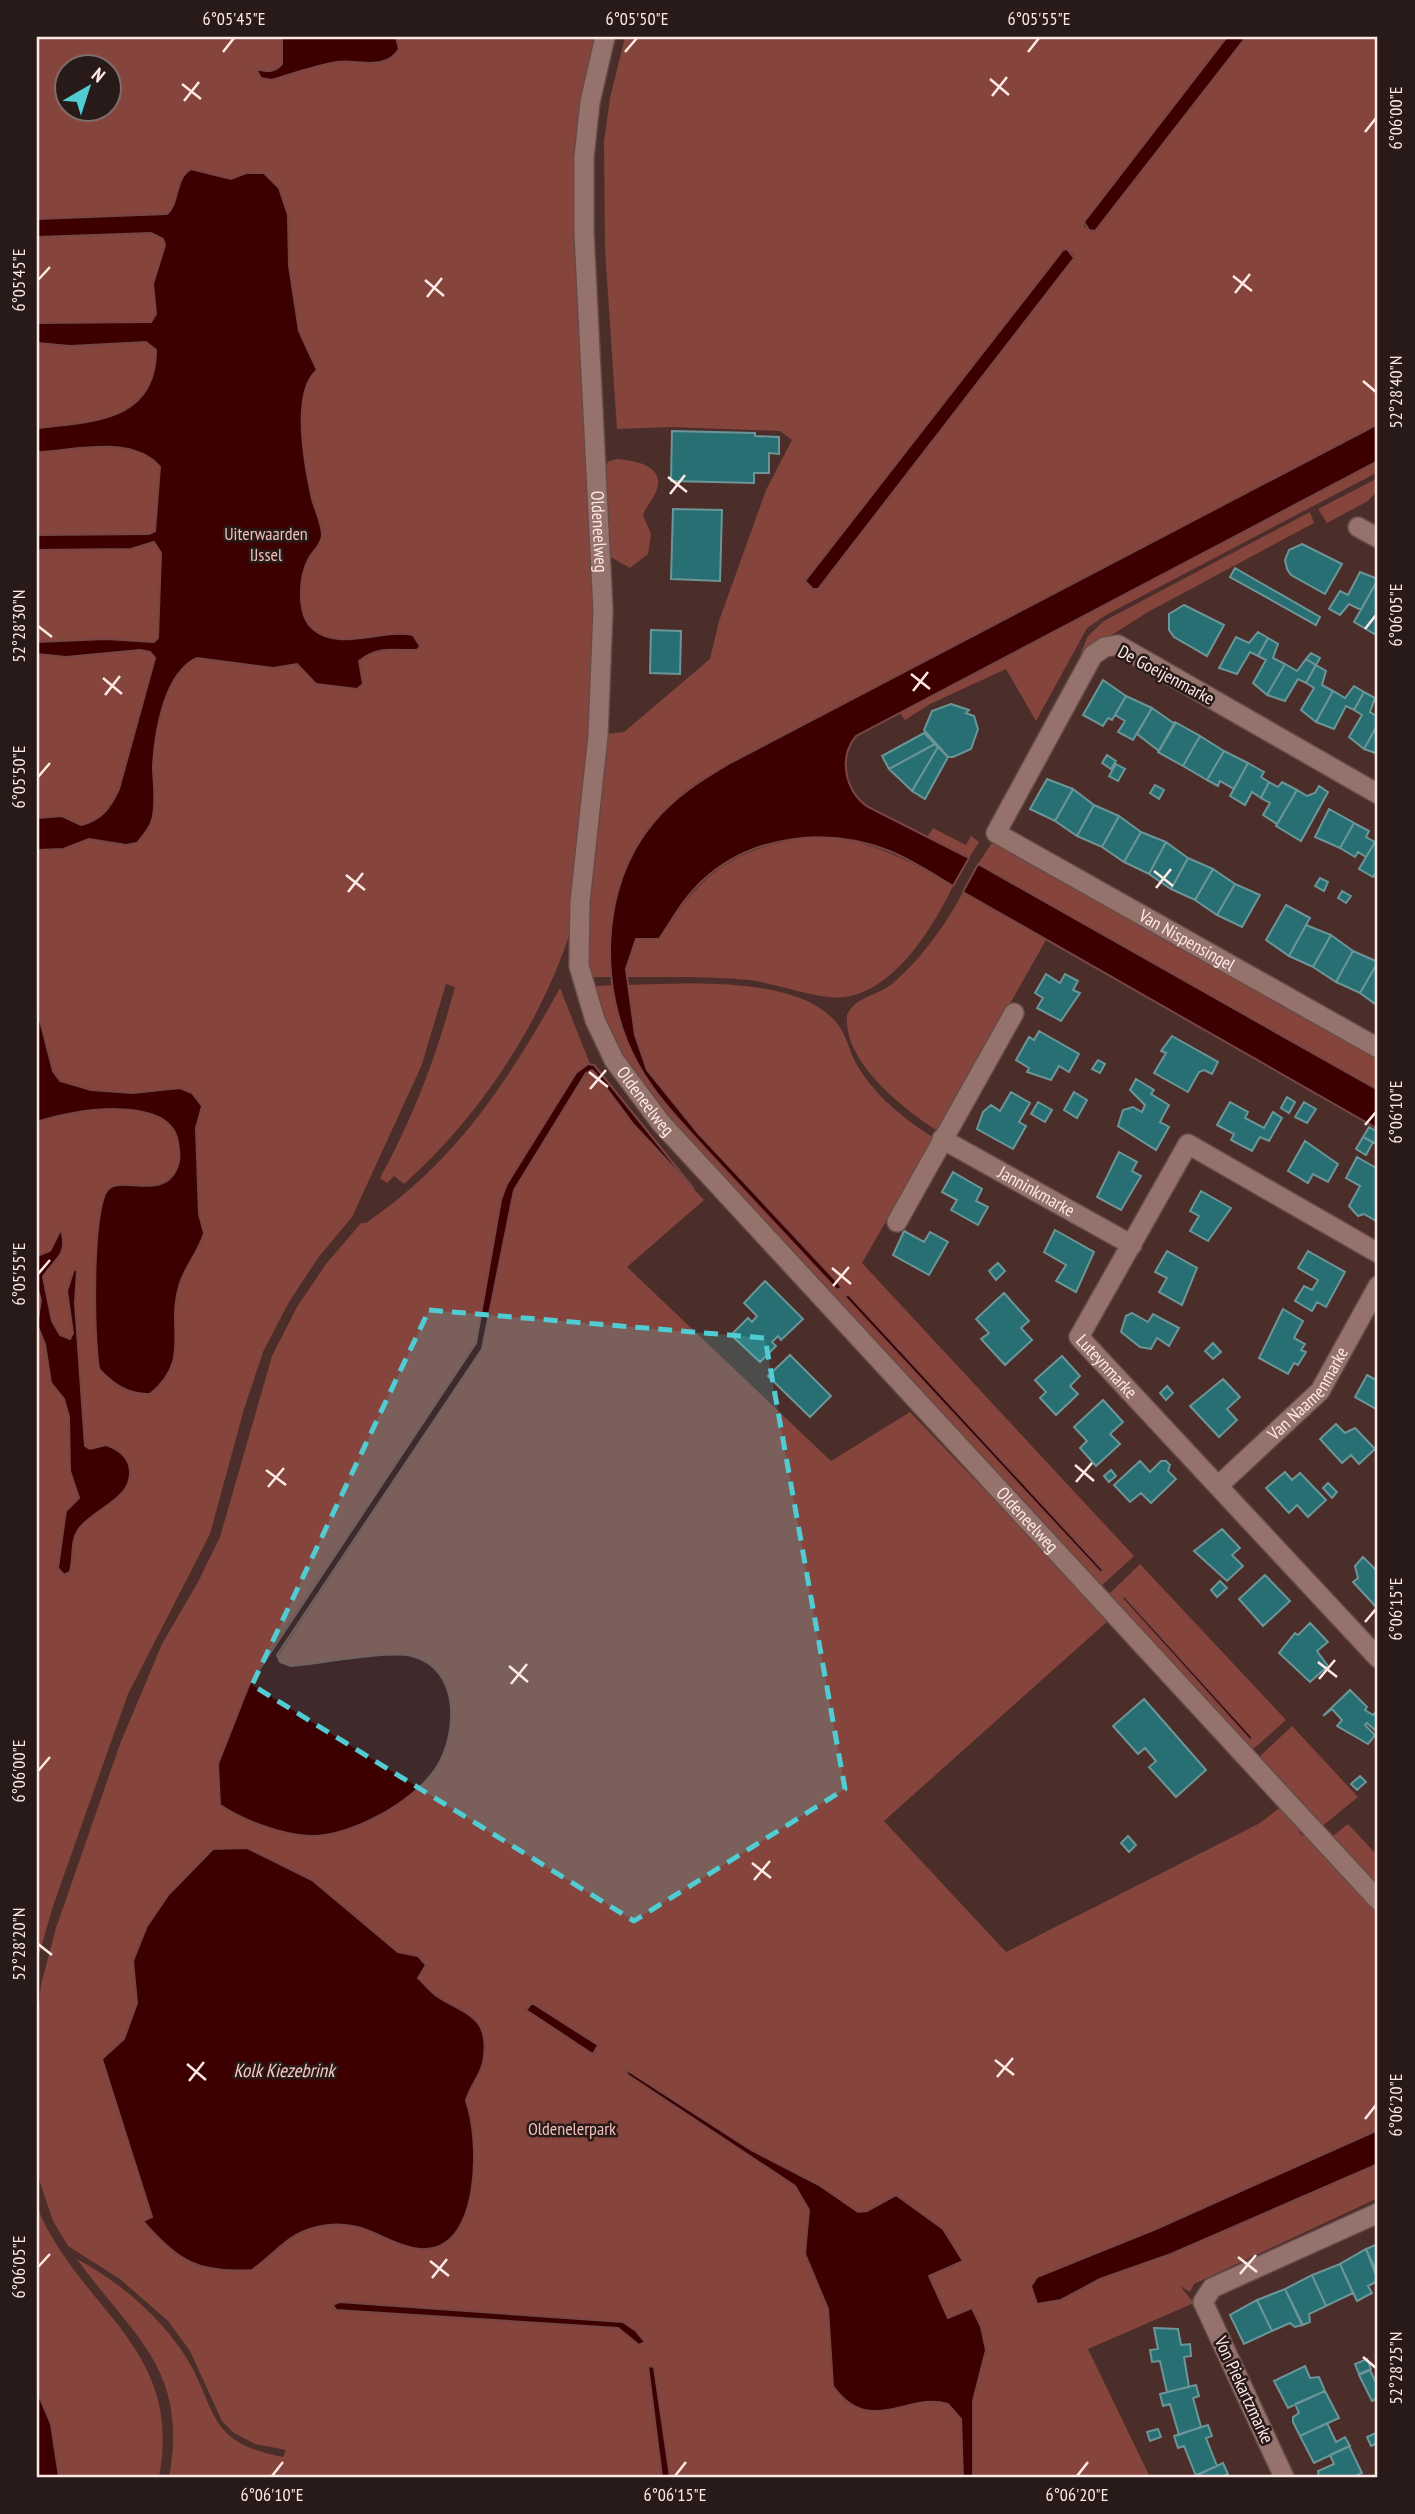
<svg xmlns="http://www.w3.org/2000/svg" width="1415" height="2514" font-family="'PT Sans Narrow',sans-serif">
<rect width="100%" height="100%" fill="#4b2d29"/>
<!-- green -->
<path fill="#85443c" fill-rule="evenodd" d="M37 37H597L586 80 604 643 570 933C539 1027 478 1118 404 1184L394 1176 387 1183 380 1178C414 1116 437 1055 455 987L446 984 421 1067 352 1217 318 1258 289 1302 263 1352 244 1409 210 1534 128 1694 53 1906 37 1962ZM66 66H108V108H66Z
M625 37H1227L1084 222V226L1091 232 1246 37H1378V424L699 781C663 808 634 840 621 884 613 912 615 948 613 977H590L587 922 604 734 624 732 710 659 719 621 766 490 792 440 780 431 671 427 617 429 605 249 604 142 610 98ZM1063 250 1073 254 1074 258 818 589 805 583Z
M617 459C637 461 668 466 655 494 651 502 646 507 643 515L651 534 648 554 630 568 607 555 603 469 609 461Z
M1378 461V472L1106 615 1087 628 1036 721 1006 669 930 704 905 720 900 713Z
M1378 478V490L1368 501 1327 523 1318 509Z
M1310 512 1314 523 1148 612 1080 655 1088 636 1104 621Z
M933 828 966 845 971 836 979 842 969 858 927 837Z
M812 836C866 837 908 860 953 886 932 930 887 1004 829 997 802 994 777 984 750 980 709 976 668 977 627 977 625 965 628 948 636 939H659C702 872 732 849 812 836Z
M1000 843 1378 1057V1090L978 864 991 844Z
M963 892 1046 940 938 1131C903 1109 843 1062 847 1015 856 996 877 996 892 984 920 960 946 925 963 892Z
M613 985 628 1041 652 1085 837 1290 840 1285 698 1133 654 1080 643 1063 635 1035 628 985C685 984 802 974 839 1026 847 1037 850 1053 857 1065 876 1097 903 1118 934 1138L862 1263 1134 1556 1099 1588 692 1148 616 1049 593 990 598 986ZM848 1294 1102 1570 1101 1573 845 1297Z
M560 988 590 1064 576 1073 507 1184 501 1200 476 1343 264 1660 277 1658 482 1349 514 1190 581 1079 592 1070 634 1125 704 1200 627 1267 831 1461 910 1412 1109 1620 884 1821 1006 1952 1260 1823 1282 1806 1302 1828 1299 1832 1302 1836 1306 1833 1378 1911V2198L1194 2284 1190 2292 1180 2286 1194 2303 1088 2349 1150 2477H169C189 2369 133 2337 77 2259 118 2281 156 2313 182 2351 219 2406 202 2442 283 2457L286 2450 255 2444 234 2433 222 2421 190 2351 168 2321 120 2279 68 2246 53 2221 37 2173V2027L41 1985 56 1928 120 1744 162 1644 198 1582 220 1537 272 1356 297 1307 326 1264 361 1223H366C457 1160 507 1083 560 988Z
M1140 1564 1286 1720 1250 1752 1107 1596ZM1124 1596H1125L1251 1740 1122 1599Z
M1292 1726 1358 1797 1320 1828 1257 1759Z
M1348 1824 1378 1856V1891L1332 1841 1334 1835Z
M37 2207C80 2311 184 2347 159 2477H37Z"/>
<!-- water -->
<path fill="#3c0000" stroke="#764645" stroke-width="2" d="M282 37H396L399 49C384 72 359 59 337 62 316 65 292 74 272 80L261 78 256 69C267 72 274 73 282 64Z
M1227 37H1246L1095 231 1089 230 1084 222Z
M191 169 231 179 246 173H264L279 188 288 215 289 266 299 331 317 370C290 393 305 467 312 499 315 510 322 524 322 535 322 544 313 551 309 558 299 576 296 615 313 629 339 652 383 628 413 635L420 646 417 650C394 651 379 645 359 661L363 684 357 689 316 684 297 664 273 668 197 658C164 673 155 732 153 765 153 782 157 804 152 820 150 828 143 836 137 843L126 845 89 839 63 849 37 850V818L62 816 81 825C102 820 110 808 119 789L155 658 150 652 140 650 66 657 37 654V642L106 639 154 642 158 638 161 553 154 542 131 549 37 550V535L149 534 155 531 160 467C132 434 74 451 37 452V428C91 421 156 423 156 350L146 342 70 346 37 343V323L151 322 156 314 153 284 165 245 163 239 151 233 37 237V219L167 214C180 203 174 179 191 169Z
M1067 249 1074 258 818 589H813L805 581 1063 250Z
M1378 424V461L856 736C838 758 845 791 868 807L969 858 953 886C933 874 913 861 892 852 828 826 751 834 700 883 683 899 672 920 659 939H636L626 969 635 1035 647 1070 698 1133 840 1285 841 1288 837 1290C796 1246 755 1202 714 1158 688 1129 657 1099 638 1064 598 992 599 887 653 823 675 796 703 779 732 762Z
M978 864 1378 1090V1129L963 892Z
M37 1009 53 1071 60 1081 91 1090 133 1093 180 1088 192 1093 202 1106 196 1128 199 1214 204 1233C199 1251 186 1265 180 1283 165 1328 193 1359 150 1394 128 1395 113 1384 99 1369 94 1332 92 1227 105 1194 115 1170 162 1204 177 1168 181 1159 179 1151 178 1142 170 1093 70 1110 37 1122Z
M588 1064 594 1065 694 1189 634 1125 595 1073 592 1070 586 1073 514 1190 482 1349 277 1655 280 1662 291 1666C319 1664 389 1650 412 1656 461 1669 458 1734 436 1768 414 1802 349 1838 309 1836 281 1835 243 1820 220 1805L218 1764 249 1685 476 1343 501 1200 507 1184 576 1073Z
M61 1229C69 1257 53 1259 43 1277L52 1321 60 1335 70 1339 73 1333 67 1291 74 1269 77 1271 75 1303 85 1446 90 1449 106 1445C118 1449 129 1457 130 1471 132 1500 92 1509 78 1530 70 1543 74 1557 70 1572L64 1575 58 1568 65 1517 66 1511 79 1498 70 1471 69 1417 64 1399 51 1383 45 1344 37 1325 41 1300 37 1287V1256L50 1251Z
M848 1294 1103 1570 1101 1573 845 1297Z
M1124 1596 1253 1738 1250 1740 1122 1598Z
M247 1848 312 1880 398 1952 418 1956 426 1965 418 1978C425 1984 431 1993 438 1997 464 2014 489 2015 484 2056 483 2073 470 2085 466 2101 480 2138 482 2254 420 2249 389 2246 366 2220 328 2225 289 2230 281 2249 252 2270 199 2274 177 2261 143 2221L152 2217 102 2059 124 2039 137 2003 133 1961 147 1926 169 1894 213 1849Z
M532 2003 598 2045 593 2054 588 2051 526 2010Z
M625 2069 751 2150 819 2185 858 2212 867 2211 896 2195 943 2229 963 2261 929 2276 948 2318 972 2308 981 2327 986 2350 973 2401V2477H963L961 2419 948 2404C909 2391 870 2438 833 2386L828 2309 805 2254 809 2210 795 2186 628 2075Z
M1378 2130V2164L1171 2254 1100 2279 1061 2300 1037 2304 1031 2286 1037 2277 1156 2229Z
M339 2302 623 2322 636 2331 645 2342 639 2345 618 2328 336 2310 333 2305Z
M648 2366 654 2367 670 2477H662Z
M37 2391 51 2424 59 2477H37Z"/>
<!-- building -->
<path fill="#286f73" stroke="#6c9598" stroke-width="2" d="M672 431 755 433V436L779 437V454L769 453V473H754V483L671 481Z
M673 509 722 510 720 581 671 579Z
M1302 544 1342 564 1325 594 1291 575 1287 569 1285 560 1289 550Z
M1235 568 1320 617 1316 625 1230 577Z
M1360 572 1378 579 1361 610 1349 604 1340 615 1329 609 1340 591 1348 595Z
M1378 579V636L1354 622Z
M1184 605 1224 625 1207 656 1174 637 1169 630V614Z
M651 630 681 631 680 674 650 673Z
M1258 632 1268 638 1258 656 1250 652 1237 674 1219 668 1236 637 1249 643Z
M1268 638 1278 644 1273 658 1285 664 1267 695 1253 683 1266 660 1258 656Z
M1311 653 1320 658 1316 665 1306 659Z
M1306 659 1316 665 1306 683 1298 679 1285 701 1267 695 1285 664 1297 671Z
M1316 665 1326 671 1322 685 1333 691 1316 722 1301 710 1314 688 1306 683Z
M1103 680 1126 696 1112 720 1108 718 1103 726 1083 715Z
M1354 686 1364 692 1354 710 1346 706 1334 729 1316 722 1333 691 1345 698Z
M1364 692 1375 698 1370 712 1378 717V724L1364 749 1349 737 1362 715 1354 710Z
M1126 696 1152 708 1133 740 1118 732 1125 721 1115 715Z
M951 704 969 710 966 713 974 716 978 729 971 749 953 757H948L924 730 932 711Z
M1152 708 1175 724 1159 751 1137 734Z
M1175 722 1200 736 1183 766 1158 752Z
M1378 724V754L1364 749Z
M924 733 935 744 889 769 882 756Z
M1200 736 1224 751 1207 780 1183 766Z
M935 744 938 747 912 791 889 769Z
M938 747 948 757 925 799 912 791Z
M1224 751 1248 763 1234 789 1220 781 1218 786 1207 780Z
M1107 755 1116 761 1111 769 1102 763Z
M1248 763 1264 772 1261 777 1269 782 1261 798 1252 792 1245 805 1230 796Z
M1116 764 1125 769 1118 781 1109 776Z
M1047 779 1073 789 1055 821 1030 809Z
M1269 782 1278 787 1282 782 1297 790 1277 824 1263 815 1270 803 1261 798Z
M1155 785 1164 790 1159 799 1150 793Z
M1319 786 1328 792 1301 841 1276 826 1297 790 1307 796 1315 793Z
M1073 789 1094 805 1077 836 1055 821Z
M1094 805 1119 816 1102 847 1077 836Z
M1329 809 1354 823 1340 848 1315 837Z
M1119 816 1141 832 1124 862 1102 847Z
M1354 823 1369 831 1366 837 1375 842 1366 857 1358 852 1355 857 1340 848Z
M1141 832 1166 842 1149 874 1124 862Z
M1166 842 1188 858 1171 889 1149 874Z
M1375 842 1378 844V870L1373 877 1359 869Z
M1188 858 1213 869 1195 900 1171 889Z
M1213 869 1235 884 1217 915 1195 900Z
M1320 878 1328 882 1324 891 1315 886Z
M1235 884 1260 895 1242 927 1217 915Z
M1342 891 1351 896 1346 903 1338 898Z
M1286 905 1310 918 1289 956 1266 940Z
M1306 925 1331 935 1313 967 1289 956Z
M1331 935 1353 951 1336 982 1313 967Z
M1353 951 1378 962 1360 993 1336 982Z
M1378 962V1006L1360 993Z
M1046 974 1060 983 1065 974 1078 981 1073 990 1080 993 1061 1021 1037 1008 1043 998 1035 993Z
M1039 1031 1079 1054 1069 1072 1059 1066 1051 1080 1027 1072 1029 1068 1016 1060 1029 1037 1034 1040Z
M1172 1036 1218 1062 1212 1074 1204 1070 1199 1072 1188 1092 1154 1073 1166 1053 1161 1051Z
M1098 1060 1105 1064 1100 1073 1092 1069Z
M1136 1079 1154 1090 1151 1094 1169 1105 1160 1122 1169 1127 1156 1150 1118 1126 1123 1110 1133 1107 1142 1112 1145 1105 1130 1090Z
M1011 1092 1030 1103 1019 1122 1026 1126 1013 1149 977 1129 983 1112 991 1105 1000 1111Z
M1074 1092 1087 1100 1077 1118 1064 1110Z
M1287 1097 1295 1102 1289 1113 1281 1108Z
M1038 1102 1052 1110 1045 1122 1031 1114Z
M1230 1102 1248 1112 1245 1118 1264 1128 1273 1112 1282 1118 1269 1141 1260 1137 1252 1151 1231 1140 1234 1134 1217 1125Z
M1304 1102 1316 1109 1307 1123 1295 1117Z
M1369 1127 1378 1132 1376 1144 1363 1137Z
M1363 1137 1373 1142 1366 1155 1356 1149Z
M1305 1141 1338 1164 1328 1182 1313 1174 1308 1183 1288 1171Z
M1119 1152 1137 1162 1132 1171 1141 1176 1121 1210 1097 1197Z
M1357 1157 1378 1169V1222L1364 1214 1358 1216 1349 1206 1360 1186 1346 1178Z
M953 1172 982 1189 976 1201 988 1207 978 1225 951 1210 957 1200 942 1192Z
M1201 1191 1231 1208 1208 1241 1190 1231 1199 1216 1190 1211Z
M1055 1230 1094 1252 1076 1292 1056 1281 1066 1265 1044 1252Z
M904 1231 924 1242 930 1232 948 1242 929 1275 893 1255Z
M1167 1251 1197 1268 1182 1305 1159 1292 1167 1278 1155 1272Z
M1308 1251 1345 1272 1326 1307 1317 1302 1312 1311 1295 1301 1304 1286 1312 1290 1318 1280 1298 1268Z
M998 1263 1005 1271 996 1280 989 1271Z
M765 1281 803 1319 781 1340 778 1336 772 1342 776 1346 760 1362 731 1335 748 1318 752 1322 757 1316 744 1303Z
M1004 1293 1029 1321 1021 1328 1032 1340 1005 1365 981 1339 989 1333 976 1319Z
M1283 1309 1303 1321 1294 1338 1305 1344 1301 1350 1306 1352 1298 1365 1294 1363 1288 1374 1259 1358Z
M1132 1313 1148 1322 1153 1314 1179 1328 1169 1346 1157 1338 1151 1349 1140 1347 1121 1332 1126 1316Z
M1213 1343 1221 1352 1213 1359 1205 1351Z
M790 1355 831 1396 810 1417 768 1376Z
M1062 1356 1080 1376 1070 1386 1078 1394 1056 1415 1040 1398 1046 1392 1035 1380Z
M1367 1375 1378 1381V1410L1355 1397Z
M1223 1379 1240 1397 1227 1409 1237 1420 1219 1437 1190 1406Z
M1167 1386 1173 1393 1166 1400 1160 1393Z
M1103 1400 1123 1422 1110 1434 1120 1444 1096 1466 1080 1448 1087 1441 1074 1427Z
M1336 1424 1345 1433 1355 1428 1375 1449 1359 1464 1351 1455 1342 1463 1320 1439Z
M1140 1461 1150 1472 1161 1461H1166L1170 1465 1168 1471 1176 1479 1151 1503 1141 1493 1130 1502 1114 1485Z
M1111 1470 1116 1476 1109 1482 1104 1476Z
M1285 1472 1292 1480 1300 1473 1326 1500 1308 1517 1297 1505 1289 1513 1266 1488Z
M1328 1483 1337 1492 1332 1498 1323 1488Z
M1222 1529 1240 1548 1232 1555 1243 1566 1227 1581 1194 1551Z
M1363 1557 1378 1572V1609L1353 1582 1358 1578 1355 1566Z
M1265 1575 1290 1601 1263 1626 1239 1599Z
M1220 1581 1227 1588 1217 1597 1211 1590Z
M1310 1623 1328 1642 1317 1651 1328 1666 1310 1682 1279 1653 1295 1633 1298 1635Z
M1350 1690 1367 1707 1365 1710 1373 1715 1378 1710 1377 1732 1367 1723 1365 1725 1375 1735 1368 1744 1337 1726 1342 1720 1332 1709 1323 1716Z
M1144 1699 1206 1770 1176 1797 1149 1767 1156 1761 1145 1748 1138 1754 1113 1726Z
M1360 1776 1366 1782 1357 1790 1351 1784Z
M1128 1836 1136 1845 1129 1852 1121 1843Z
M1378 2244V2275L1366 2249Z
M1366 2249 1378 2281 1368 2286 1372 2293 1357 2301 1340 2264Z
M1340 2264 1353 2293 1326 2306 1312 2275Z
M1312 2275 1326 2306 1309 2314 1310 2322 1303 2325 1285 2289Z
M1285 2289 1302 2325 1295 2327 1290 2323 1272 2331 1257 2300Z
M1257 2300 1272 2331 1244 2344 1230 2315Z
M1154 2328 1178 2329 1181 2345 1190 2344 1191 2356 1184 2357 1189 2387 1167 2392 1160 2361 1152 2362 1150 2350 1158 2349Z
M1367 2359 1371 2369 1359 2374 1355 2364Z
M1305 2366 1310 2378 1319 2377 1325 2391 1288 2408 1274 2381Z
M1370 2370 1378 2387V2398L1372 2401 1359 2375Z
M1196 2385 1199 2396 1193 2398 1201 2427 1179 2435 1170 2404 1163 2406 1160 2394Z
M1325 2391 1339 2418 1300 2436 1293 2422V2417L1299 2413 1295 2404Z
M1327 2423 1336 2442 1345 2437 1350 2446 1314 2463 1300 2436Z
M1208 2425 1212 2436 1206 2438 1217 2466 1196 2476 1184 2446 1178 2448 1174 2436Z
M1158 2429 1161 2437 1150 2441 1147 2432Z
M1378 2432V2443L1371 2446 1367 2437Z
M1349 2446 1362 2473 1353 2477H1319L1318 2471 1334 2464 1330 2455Z
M1223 2463 1228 2474 1222 2477H1192Z"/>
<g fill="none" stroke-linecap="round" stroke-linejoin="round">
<!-- street casing -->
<g stroke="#664c48" stroke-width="22">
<g id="street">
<path id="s1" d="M605 37 590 102 584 157V233L603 610 598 736 580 902 579 966 595 1020 614 1060 661 1123 1378 1900"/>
<path d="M1358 527 1378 538"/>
<path id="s2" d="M1378 794 1118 645 1105 647 1093 655 996 833 1378 1048"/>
<path id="s3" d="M942 1139 1132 1245"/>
<path d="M897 1222 1014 1013"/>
<path id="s4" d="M1378 1253 1188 1144 1079 1337 1378 1658"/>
<path id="s5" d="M1218 1486 1320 1391 1378 1286"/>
<path d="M1284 2477 1203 2302 1212 2288 1378 2213"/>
</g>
</g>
<!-- street -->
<use href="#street" stroke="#95726c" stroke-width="19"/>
</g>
<!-- marked area -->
<path fill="#51ccd3" fill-opacity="0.2" stroke="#51ccd3" stroke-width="5" stroke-dasharray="14 9" stroke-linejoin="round" d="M429 1310 765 1338 845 1789 634 1921 252 1685Z"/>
<!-- ticks -->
<path fill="none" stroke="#fee9e6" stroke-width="2.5" d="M223 52 234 38M625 52 637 38M1028 52 1039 38M990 79 1009 95M182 84 201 99M992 96 1007 77M184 101 199 82M1365 132 1376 118M1233 276 1252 291M38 280 50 267M425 280 444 296M1235 293 1250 274M427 297 442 278M1363 381 1376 392M668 477 687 492M670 494 685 475M38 626 52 637M1365 629 1376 615M911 674 930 689M103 678 122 694M913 691 928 672M105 695 120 676M38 777 50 763M1154 871 1173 886M346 875 365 890M1156 888 1171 869M348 892 363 873M589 1072 608 1087M590 1089 606 1070M1365 1125 1376 1112M832 1268 851 1284M38 1274 50 1260M833 1286 849 1267M1075 1465 1094 1481M266 1470 286 1485M1076 1482 1092 1463M268 1487 284 1468M1365 1622 1376 1609M1318 1662 1337 1677M509 1666 528 1682M1319 1679 1335 1660M511 1684 527 1664M38 1771 50 1757M752 1863 771 1878M754 1880 770 1861M38 1944 52 1955M995 2060 1014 2075M187 2064 206 2080M997 2077 1013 2058M189 2081 204 2062M1365 2119 1376 2105M1238 2257 1257 2272M430 2261 449 2276M38 2267 50 2254M1240 2274 1256 2255M432 2278 447 2259M1363 2357 1376 2368M272 2476 283 2462M675 2476 686 2462M1077 2476 1088 2462"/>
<g text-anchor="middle" stroke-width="5" stroke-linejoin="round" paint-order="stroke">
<!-- street labels -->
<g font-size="18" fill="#fee9e6" stroke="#281a18">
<text dy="6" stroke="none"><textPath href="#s1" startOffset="497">Oldeneelweg</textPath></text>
<text transform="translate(1166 675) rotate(28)" y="6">De Goeijenmarke</text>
<text dy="6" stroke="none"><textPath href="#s2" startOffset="749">Van Nispensingel</textPath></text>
<text dy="6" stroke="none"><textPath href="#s1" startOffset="1085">Oldeneelweg</textPath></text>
<text dy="6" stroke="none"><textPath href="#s3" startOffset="108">Janninkmarke</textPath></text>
<text dy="6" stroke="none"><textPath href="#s4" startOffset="481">Luteynmarke</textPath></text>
<text dy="6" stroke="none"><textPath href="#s5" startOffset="130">Van Naamenmarke</textPath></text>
<text dy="6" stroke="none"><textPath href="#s1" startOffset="1652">Oldeneelweg</textPath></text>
<text transform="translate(1244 2390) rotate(65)" y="6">Von Piekartzmarke</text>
</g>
<!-- park labels -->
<g font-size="18" fill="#f1bfb8" stroke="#281a18">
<text x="266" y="540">Uiterwaarden<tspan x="266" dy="21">IJssel</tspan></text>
<text x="572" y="2135">Oldenelerpark</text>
</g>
<!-- water labels -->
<g font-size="19" font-style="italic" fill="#fbc9c2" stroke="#281a18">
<text x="284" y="2077">Kolk Kiezebrink</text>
</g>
</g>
<!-- border -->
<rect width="1415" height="2514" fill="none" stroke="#281a18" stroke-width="77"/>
<!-- north arrow -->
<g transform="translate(88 88) rotate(39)"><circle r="33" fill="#281a18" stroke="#7e6d6a" stroke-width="2"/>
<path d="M0-5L12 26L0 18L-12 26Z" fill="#51ccd3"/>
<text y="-10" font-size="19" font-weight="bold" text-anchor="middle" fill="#fee9e6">N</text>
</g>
<rect x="38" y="38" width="1338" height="2438" fill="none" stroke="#fee9e6" stroke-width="2.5"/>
<g font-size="18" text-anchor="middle" fill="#fee9e6">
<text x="234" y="25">6°05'45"E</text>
<text x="637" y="25">6°05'50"E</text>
<text x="1039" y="25">6°05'55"E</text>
<text transform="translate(1396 118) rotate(-90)" y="6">6°06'00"E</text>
<text transform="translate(19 280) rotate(-90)" y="6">6°05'45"E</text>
<text transform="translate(1396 392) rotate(-90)" y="6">52°28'40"N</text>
<text transform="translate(1396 615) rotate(-90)" y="6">6°06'05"E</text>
<text transform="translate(19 626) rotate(-90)" y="6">52°28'30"N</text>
<text transform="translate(19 777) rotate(-90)" y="6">6°05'50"E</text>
<text transform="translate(1396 1112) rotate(-90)" y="6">6°06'10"E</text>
<text transform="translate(19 1274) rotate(-90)" y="6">6°05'55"E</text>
<text transform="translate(1396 1609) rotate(-90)" y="6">6°06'15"E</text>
<text transform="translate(19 1771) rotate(-90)" y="6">6°06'00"E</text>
<text transform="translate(19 1944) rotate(-90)" y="6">52°28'20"N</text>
<text transform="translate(1396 2105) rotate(-90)" y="6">6°06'20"E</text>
<text transform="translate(19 2267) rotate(-90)" y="6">6°06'05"E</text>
<text transform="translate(1396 2368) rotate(-90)" y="6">52°28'25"N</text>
<text x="272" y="2501">6°06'10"E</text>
<text x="675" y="2501">6°06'15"E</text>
<text x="1077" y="2501">6°06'20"E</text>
</g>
</svg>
